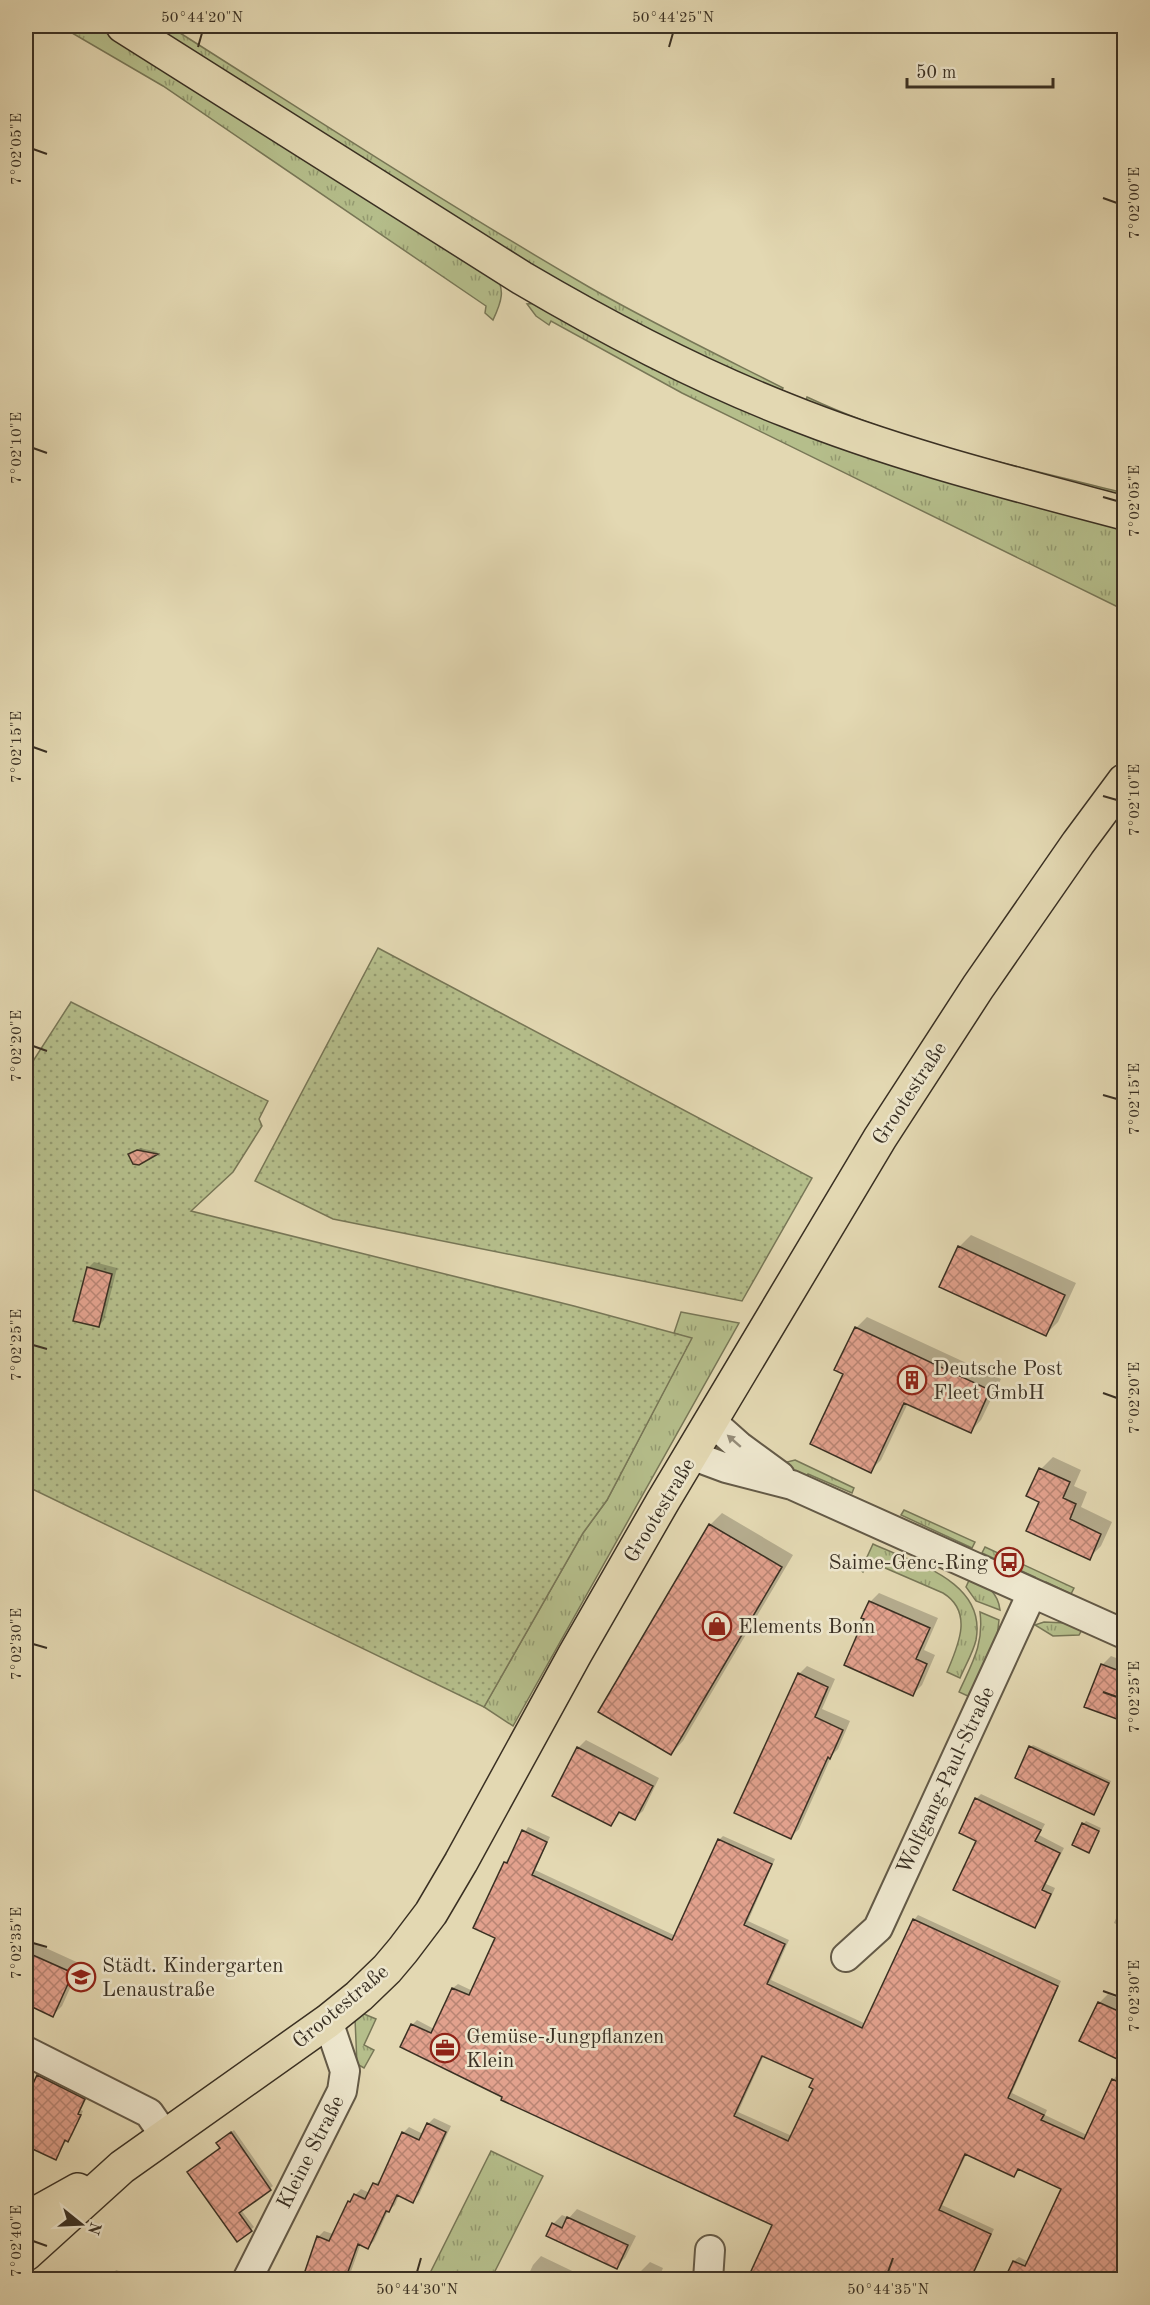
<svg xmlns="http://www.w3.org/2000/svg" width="1150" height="2305" font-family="'Old Standard TT',serif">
<defs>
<pattern id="grass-tufts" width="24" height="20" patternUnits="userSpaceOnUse" patternTransform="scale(1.5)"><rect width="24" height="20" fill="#b5be8b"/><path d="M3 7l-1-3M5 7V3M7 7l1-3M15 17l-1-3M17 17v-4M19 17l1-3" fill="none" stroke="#949b71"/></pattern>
<pattern id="park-dots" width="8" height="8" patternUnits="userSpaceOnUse" patternTransform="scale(1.5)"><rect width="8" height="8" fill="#b5be8b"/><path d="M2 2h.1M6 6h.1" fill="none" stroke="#949b71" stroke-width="1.8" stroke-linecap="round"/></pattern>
<pattern id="building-cross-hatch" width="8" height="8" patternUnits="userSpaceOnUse" patternTransform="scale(1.5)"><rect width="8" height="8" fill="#e2a18d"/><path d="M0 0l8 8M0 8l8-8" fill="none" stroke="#b88473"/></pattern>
</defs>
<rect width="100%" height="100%" fill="#e3d8b2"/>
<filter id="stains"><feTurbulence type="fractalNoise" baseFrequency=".00333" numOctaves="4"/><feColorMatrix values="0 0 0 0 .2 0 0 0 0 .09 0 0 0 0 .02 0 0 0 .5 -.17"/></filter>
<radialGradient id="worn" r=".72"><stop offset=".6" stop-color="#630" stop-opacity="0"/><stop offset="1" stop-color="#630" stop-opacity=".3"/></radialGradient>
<!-- grass -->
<path fill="url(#grass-tufts)" stroke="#787757" stroke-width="1.5" d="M60 26H95L493 273C507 288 501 303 493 320L485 313 486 306 163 86Z
M142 26H169C308 114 446 204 589 287 652 323 718 355 783 388L779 394 556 284Z
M540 303 1124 529V610L682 393 551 321 549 325 536 316 527 304Z
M807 397C907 444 1018 466 1124 493V498L1005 469 805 405Z
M681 1312 739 1323 513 1726 484 1707 583 1533 607 1500 691 1339 674 1333Z
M795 1460 854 1488 852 1493 808 1474 805 1479 779 1464Z
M904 1510 975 1542 972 1548 901 1515Z
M873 1544C914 1563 987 1581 976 1640 973 1653 965 1666 960 1678L947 1672C958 1646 974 1612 943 1593L869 1561 863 1572 861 1570Z
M985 1547 1074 1588 1071 1594 1046 1582 1043 1588 1032 1583 1035 1577 982 1553Z
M971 1576C986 1585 998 1592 1000 1610L976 1601 966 1587Z
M980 1612 999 1620 997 1637 970 1697 959 1692C972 1663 984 1645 980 1612Z
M1044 1622 1066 1623 1083 1628 1079 1635 1053 1636 1035 1625Z
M364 2014 376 2019 364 2045 374 2050 364 2068 357 2064 355 2019Z
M491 2151 543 2176 491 2279H413L416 2273 428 2277Z"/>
<!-- park -->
<path fill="url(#park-dots)" stroke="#787757" stroke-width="1.5" d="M378 948 812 1178 742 1301 333 1219 255 1181Z
M71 1002 268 1101 259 1119 262 1126 233 1172 191 1211 574 1306 692 1338 607 1500 583 1533 484 1707 26 1486V1072Z"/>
<!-- shadow -->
<path fill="#0003" fill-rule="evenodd" d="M140 1148 158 1152 139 1164 130 1154Z
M971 1235 1076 1283 1058 1322 1046 1334 959 1247Z
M94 1262 117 1268 104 1320 99 1326 88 1268Z
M867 1317 1001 1379 981 1420 970 1432 908 1403 881 1460 870 1471 845 1374 856 1328Z
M1053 1457 1081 1470 1074 1486 1087 1492 1081 1507 1112 1522 1101 1546 1089 1558 1041 1501 1028 1496 1041 1469Z
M722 1513 793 1555 683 1741 671 1754 710 1525Z
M1124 1565V1588L1116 1584Z
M879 1593 938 1618 924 1650 935 1655 922 1685 913 1694 866 1619 870 1602Z
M1111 1656 1124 1661V1721L1102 1665Z
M807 1666 835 1679 822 1709 850 1721 838 1749 832 1755 799 1829 791 1837 799 1674Z
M586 1740 659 1778 643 1811 635 1818 621 1812 611 1825 578 1748Z
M1033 1745 1111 1781 1094 1813 1031 1747Z
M981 1794 1045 1824 1039 1835 1064 1848 1046 1884 1055 1888 1040 1921 1034 1926 978 1840 976 1799Z
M1086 1821 1101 1828 1089 1851 1083 1824Z
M528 1827 550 1837 535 1870 676 1936 719 1840 723 1836 775 1859 748 1921 789 1940 771 1980 866 2024 914 1920 918 1915 1061 1981 1012 2093 1047 2110 1045 2115 1087 2135 1113 2080 1117 2075 1124 2079V2280H1006L1014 2261 1019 2257 1029 2262 1063 2188 1020 2168 1014 2175 967 2153 942 2205 994 2229 971 2280H748L774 2225 504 2096 412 2025 417 2020 434 2029 453 1988 458 1984 473 1991 497 1937 505 1863ZM764 2055 815 2078V2088L792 2136 738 2112Z
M1124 1900V1928L1114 1923Z
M26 1939 81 1964 62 2006 53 2015 26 2002Z
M1108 1994 1124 2001V2049L1116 2057 1099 2003Z
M42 2072 88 2095 81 2110 83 2111 72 2136 67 2139 56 2159 26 2144V2104L38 2076Z
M434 2118 451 2126 419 2195 413 2201 399 2195 395 2205 388 2211 374 2241 368 2247 361 2243 348 2280H303L318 2237 324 2231 333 2234 349 2202 355 2195 361 2189 370 2193 375 2184 382 2178 403 2133 409 2127 423 2134 428 2124Z
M234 2130 273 2186 241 2210 254 2227 238 2240 220 2140Z
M577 2209 636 2236 625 2258 616 2267 553 2224 562 2215 569 2218Z
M541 2256 591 2280H526L533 2265Z
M650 2262 663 2268 658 2280H637L641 2271Z
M116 2270 145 2280H109Z"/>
<!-- building -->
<path fill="url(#building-cross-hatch)" stroke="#3a3023" stroke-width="1.5" fill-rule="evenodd" d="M137 1150 158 1154 139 1165 133 1164 128 1154Z
M958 1246 1065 1295 1046 1336 939 1287Z
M87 1267 112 1274 99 1327 73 1321Z
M855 1327 990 1390 971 1433 904 1403 871 1473 810 1444 843 1374 834 1370Z
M1039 1468 1070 1482 1063 1498 1076 1504 1070 1519 1101 1534 1090 1560 1026 1531 1039 1502 1026 1496Z
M709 1524 782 1567 671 1755 598 1712Z
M869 1601 930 1628 916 1659 927 1664 913 1696 844 1665 864 1619 861 1618Z
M1101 1664 1125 1673V1722L1084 1707Z
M798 1673 828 1687 815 1717 843 1730 830 1759 828 1757 791 1839 734 1813Z
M1029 1746 1109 1783 1094 1815 1015 1778Z
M577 1747 653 1786 635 1820 619 1812 611 1826 552 1796Z
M975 1798 1041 1830 1035 1841 1060 1853 1042 1890 1051 1894 1035 1928 953 1890 976 1841 959 1833Z
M1082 1823 1099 1831 1089 1853 1072 1845Z
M522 1830 547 1842 532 1875 672 1940 718 1839 772 1864 744 1925 785 1944 767 1984 862 2028 913 1919 1058 1986 1008 2098 1044 2115 1041 2120 1084 2139 1112 2079 1125 2085V2280H1004L1013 2261 1025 2266 1061 2189 1018 2169 1014 2177 965 2154 939 2210 991 2234 970 2280H747L772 2225 501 2100 502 2097 400 2047 411 2024 431 2033 452 1988 469 1995 495 1938 473 1928 504 1862 507 1863ZM762 2056 813 2079 809 2087 813 2089 788 2141 734 2116Z
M26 1952 73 1973 53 2017 26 2004Z
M1098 2002 1125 2014V2042L1117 2059 1079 2041Z
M37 2075 85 2099 78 2114 81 2115 68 2142 65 2140 56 2160 26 2146V2099Z
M427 2123 446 2132 413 2203 397 2195 389 2212 386 2211 368 2249 358 2244 345 2280H302L317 2236 329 2241 348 2201 350 2202 354 2194 365 2199 373 2183 378 2185 402 2132 419 2140Z
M231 2132 271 2190 239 2213 252 2231 237 2242 187 2172 220 2148 216 2143Z
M567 2217 628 2245 617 2269 546 2236 552 2223 562 2228Z"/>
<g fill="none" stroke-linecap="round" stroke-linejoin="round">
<!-- minor casing -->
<g stroke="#645a47" stroke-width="32">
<path id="minor" d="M711 1421 739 1446 780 1476
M691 1455 726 1468 792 1485 1124 1634
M846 1957 878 1928 1032 1593
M26 2051 149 2113 165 2136
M247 2280 342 2091 345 2071 328 2021
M708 2280 710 2250"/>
</g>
<!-- major casing -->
<g stroke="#3a3023" stroke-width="36">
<path id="major" d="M123 26 522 278C607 328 694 374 786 410 895 454 1011 483 1124 513
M26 2219 78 2190
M26 2254 122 2167 328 2021 359 1996 387 1969 403 1950 431 1913 461 1862 575 1654 663 1501 880 1138 978 987 1078 843 1124 781"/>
</g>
<!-- minor -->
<use href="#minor" stroke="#ede6cd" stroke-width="28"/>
<!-- major -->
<use href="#major" stroke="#e3d8b2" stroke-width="33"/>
</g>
<!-- one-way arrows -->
<defs><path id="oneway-solid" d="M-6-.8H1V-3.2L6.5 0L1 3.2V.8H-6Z" transform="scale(1.5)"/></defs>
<use fill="#948b78" href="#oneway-solid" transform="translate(734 1441) rotate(-139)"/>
<!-- ticks -->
<path fill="none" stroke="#3a3023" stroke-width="2" d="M198 47 202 33M669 47 673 33M33 149 47 154M1103 198 1117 203M33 448 47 453M1103 497 1117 501M33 747 47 752M1103 796 1117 800M33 1046 47 1051M1103 1095 1117 1099M33 1345 47 1349M1103 1393 1117 1398M33 1644 47 1648M1103 1692 1117 1697M33 1943 47 1947M1103 1991 1117 1996M33 2241 47 2246M417 2272 421 2258M888 2272 893 2258"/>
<!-- icons -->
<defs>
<g id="building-ring" transform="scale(1.5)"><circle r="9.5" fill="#ede6cd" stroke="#8f2418" stroke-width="1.5"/><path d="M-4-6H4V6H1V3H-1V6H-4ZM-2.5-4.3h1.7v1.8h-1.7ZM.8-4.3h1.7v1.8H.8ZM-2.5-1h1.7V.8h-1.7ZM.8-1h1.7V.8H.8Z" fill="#8f2418"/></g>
<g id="bus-ring" transform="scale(1.5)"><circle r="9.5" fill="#ede6cd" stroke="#8f2418" stroke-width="1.5"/><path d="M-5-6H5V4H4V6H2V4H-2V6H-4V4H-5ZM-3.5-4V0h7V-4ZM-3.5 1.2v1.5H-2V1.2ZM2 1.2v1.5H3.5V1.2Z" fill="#8f2418"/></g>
<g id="shop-ring" transform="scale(1.5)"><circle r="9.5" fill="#ede6cd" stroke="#8f2418" stroke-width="1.5"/><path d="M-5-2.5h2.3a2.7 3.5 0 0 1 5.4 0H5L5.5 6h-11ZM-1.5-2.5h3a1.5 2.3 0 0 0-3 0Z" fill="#8f2418"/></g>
<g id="school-ring" transform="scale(1.5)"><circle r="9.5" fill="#ede6cd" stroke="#8f2418" stroke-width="1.5"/><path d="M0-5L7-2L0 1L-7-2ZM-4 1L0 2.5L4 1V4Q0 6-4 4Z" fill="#8f2418"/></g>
<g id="office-ring" transform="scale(1.5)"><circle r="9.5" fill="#ede6cd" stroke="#8f2418" stroke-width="1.5"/><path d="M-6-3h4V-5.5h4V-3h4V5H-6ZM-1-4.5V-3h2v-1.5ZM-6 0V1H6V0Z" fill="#8f2418"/></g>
</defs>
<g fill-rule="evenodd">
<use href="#building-ring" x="912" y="1380"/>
<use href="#bus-ring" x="1009" y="1562"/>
<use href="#shop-ring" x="717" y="1626"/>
<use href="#school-ring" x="81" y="1977"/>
<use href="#office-ring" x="445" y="2048"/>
</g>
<g text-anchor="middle" stroke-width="5" stroke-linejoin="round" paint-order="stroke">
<!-- street labels -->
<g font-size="21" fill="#3a3023" stroke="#ede6cd">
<text transform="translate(909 1093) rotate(-57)" y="7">Grootestraße</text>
<text transform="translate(659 1510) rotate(-59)" y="7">Grootestraße</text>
<text transform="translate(945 1780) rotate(-65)" y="7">Wolfgang-Paul-Straße</text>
<text transform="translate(340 2006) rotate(-40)" y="7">Grootestraße</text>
<text transform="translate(310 2152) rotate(-63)" y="7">Kleine Straße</text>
</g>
<!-- poi labels -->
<g font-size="21" fill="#3a3023" stroke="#ede6cd" text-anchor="start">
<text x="933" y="1375">Deutsche Post<tspan x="933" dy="24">Fleet GmbH</tspan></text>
<text x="988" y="1569" text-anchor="end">Saime-Genc-Ring</text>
<text x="738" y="1633">Elements Bonn</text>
<text x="102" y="1972">Städt. Kindergarten<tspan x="102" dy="24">Lenaustraße</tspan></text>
<text x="466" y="2043">Gemüse-Jungpflanzen<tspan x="466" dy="24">Klein</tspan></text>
</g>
</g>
<!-- margin -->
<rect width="1150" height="2305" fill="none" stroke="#e3d8b2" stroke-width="66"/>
<!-- north arrow -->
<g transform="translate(81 2224) rotate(108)" stroke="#ede6cd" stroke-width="4.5" paint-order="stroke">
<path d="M0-4.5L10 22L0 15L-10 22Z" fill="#3a3023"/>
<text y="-9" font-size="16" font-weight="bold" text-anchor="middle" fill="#3a3023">N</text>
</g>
<!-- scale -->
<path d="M907 78v9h146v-9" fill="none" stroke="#3a3023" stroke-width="3"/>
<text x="916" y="78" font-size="18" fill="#3a3023" stroke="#ede6cd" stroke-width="4.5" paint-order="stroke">50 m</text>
<rect x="33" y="33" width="1084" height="2239" fill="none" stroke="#3a3023" stroke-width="2"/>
<g font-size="15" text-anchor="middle" fill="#3a3023">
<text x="202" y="22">50°44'20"N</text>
<text x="673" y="22">50°44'25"N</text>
<text transform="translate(16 149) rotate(-90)" y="5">7°02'05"E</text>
<text transform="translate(1134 203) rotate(-90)" y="5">7°02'00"E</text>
<text transform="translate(16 448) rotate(-90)" y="5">7°02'10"E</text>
<text transform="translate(1134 501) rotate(-90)" y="5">7°02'05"E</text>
<text transform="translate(16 747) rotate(-90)" y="5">7°02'15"E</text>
<text transform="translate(1134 800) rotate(-90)" y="5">7°02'10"E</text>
<text transform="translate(16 1046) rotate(-90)" y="5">7°02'20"E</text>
<text transform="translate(1134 1099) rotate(-90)" y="5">7°02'15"E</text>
<text transform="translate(16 1345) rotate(-90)" y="5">7°02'25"E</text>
<text transform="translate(1134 1398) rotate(-90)" y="5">7°02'20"E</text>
<text transform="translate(16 1644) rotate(-90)" y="5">7°02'30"E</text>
<text transform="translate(1134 1697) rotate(-90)" y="5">7°02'25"E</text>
<text transform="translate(16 1943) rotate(-90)" y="5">7°02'35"E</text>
<text transform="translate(1134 1996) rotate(-90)" y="5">7°02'30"E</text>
<text transform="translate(16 2241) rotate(-90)" y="5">7°02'40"E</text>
<text x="417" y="2294">50°44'30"N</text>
<text x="888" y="2294">50°44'35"N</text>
</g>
<rect width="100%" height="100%" filter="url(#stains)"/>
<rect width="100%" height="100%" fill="url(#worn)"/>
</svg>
